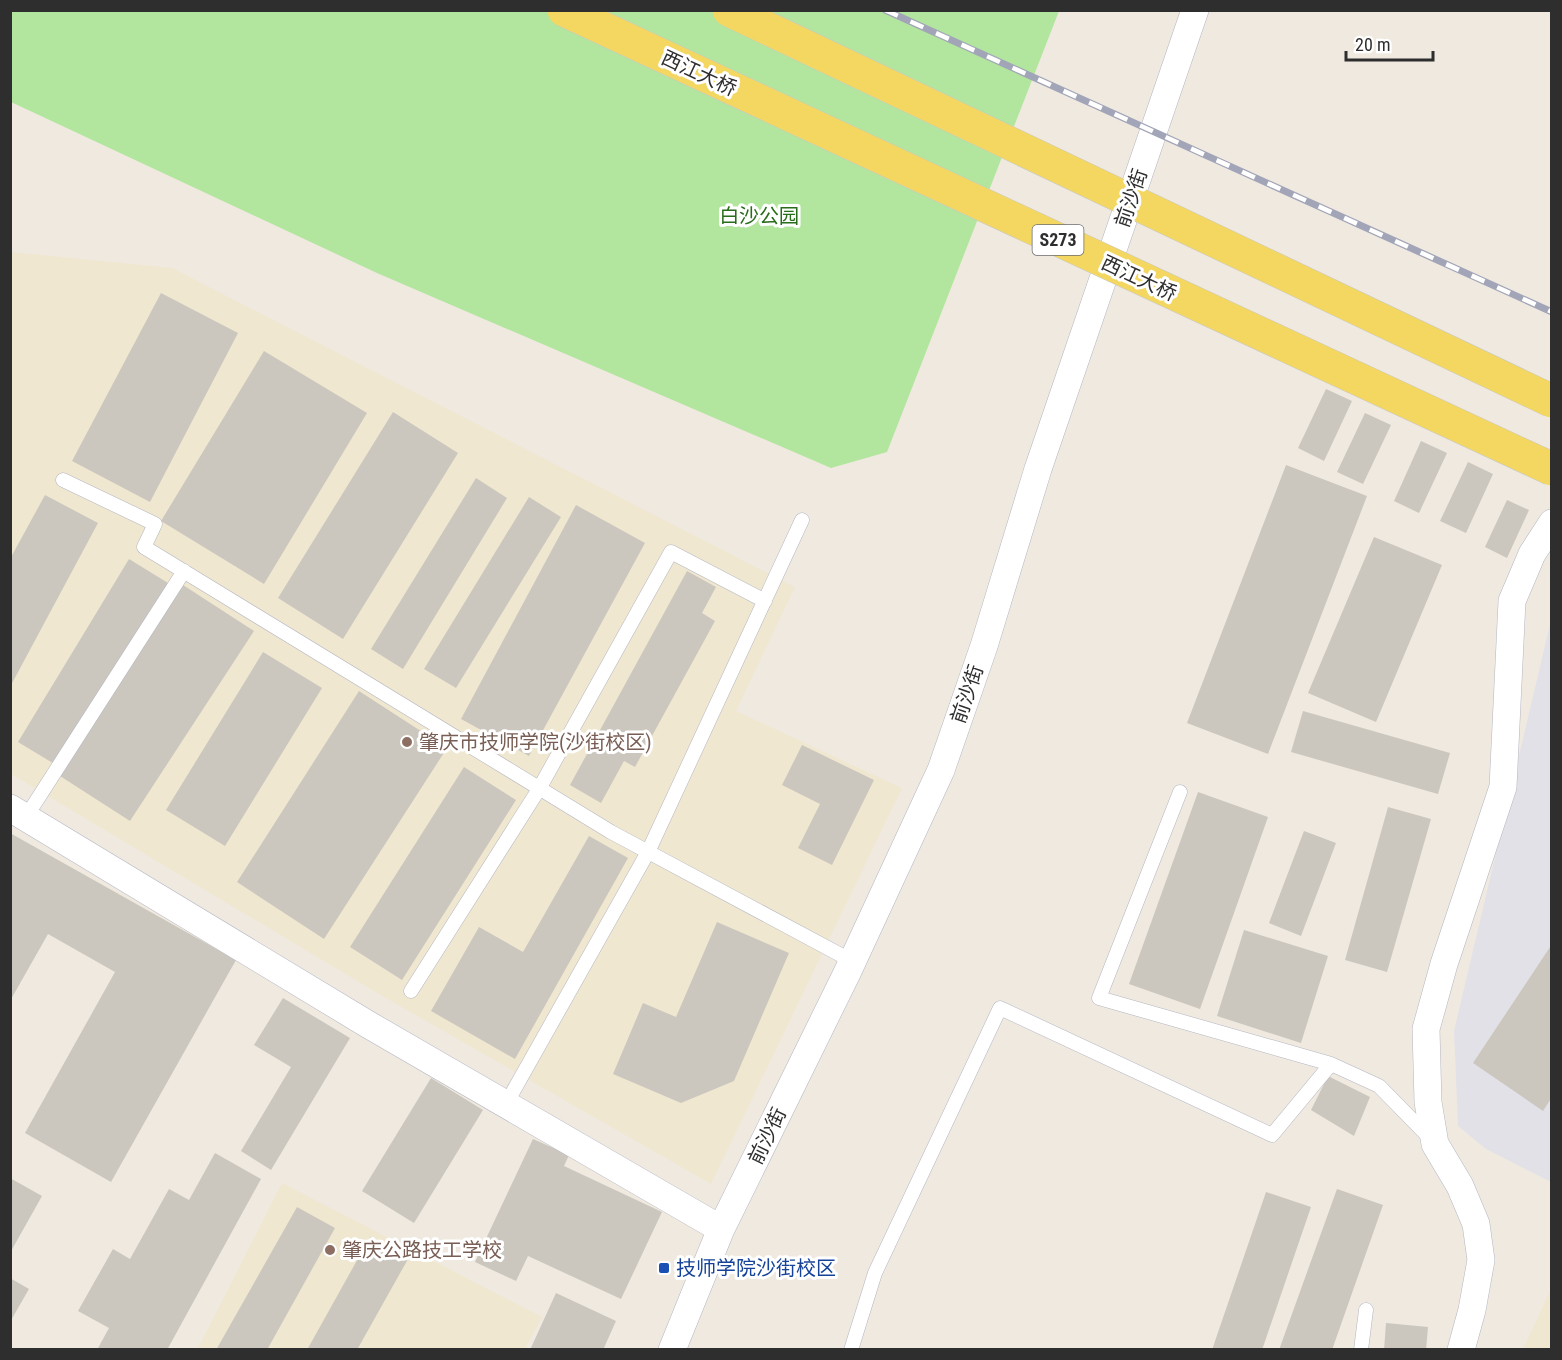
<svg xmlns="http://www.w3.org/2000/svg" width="1562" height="1360" font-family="'Roboto Condensed','Noto Sans SC',sans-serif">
<rect width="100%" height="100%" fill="#efe9e0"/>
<!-- industrial -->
<path fill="#e3e1e8" d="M1551 620V1182L1486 1149 1458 1126 1454 1031Z"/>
<!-- education -->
<path fill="#f0e7d0" d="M11 252 172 268 795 587 736 711 902 788 711 1184 384 997 11 774Z
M282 1183 542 1317 525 1349 197 1350Z
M1551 1289V1349H1523Z"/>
<!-- green -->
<path fill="#b2e59d" d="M11 11H1059L887 452 831 468 377 273 11 102Z"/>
<!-- building -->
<path fill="#cbc7be" d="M161 293 238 333 150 502 72 461Z
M264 351 367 413 264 584 161 521Z
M1326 389 1352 401 1324 461 1298 448Z
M393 412 458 453 343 639 278 598Z
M1365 413 1391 425 1363 484 1337 472Z
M1421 441 1447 453 1419 513 1394 501Z
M1468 462 1493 474 1466 533 1440 521Z
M1286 465 1367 496 1268 754 1187 723Z
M476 478 507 498 403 669 371 649Z
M45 495 98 523 10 687V559Z
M529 497 561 517 456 688 424 669Z
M1507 500 1529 510 1507 558 1485 547Z
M576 505 645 543 529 756 461 719Z
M1374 537 1442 565 1376 722 1308 693Z
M129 559 168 583 56 765 18 742Z
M687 571 716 587 702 613 715 621 635 767 624 761 601 803 570 785Z
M183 585 254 631 130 821 60 776Z
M263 652 322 688 225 846 166 810Z
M359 691 447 748 324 939 237 882Z
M1303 711 1450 753 1438 794 1291 752Z
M802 745 874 780 832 865 798 848 820 804 782 785Z
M464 767 516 800 402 980 350 947Z
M1198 792 1268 817 1200 1009 1129 984Z
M1388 807 1431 819 1387 972 1345 960Z
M1304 831 1336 843 1301 936 1269 923Z
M10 833 236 960 111 1182 25 1133 115 972 48 934 10 1001Z
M589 836 628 858 515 1059 431 1011 479 927 523 952Z
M717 922 789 953 734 1081 681 1103 613 1074 643 1003 676 1017Z
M1244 930 1328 956 1301 1043 1217 1016Z
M1552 944V1097L1543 1111 1473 1063Z
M283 998 350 1038 271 1170 241 1151 291 1067 254 1045Z
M1328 1076 1370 1097 1354 1136 1311 1110Z
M431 1078 483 1110 414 1223 362 1191Z
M533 1139 569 1155 564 1166 662 1212 621 1299 528 1256 516 1281 475 1262Z
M215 1153 261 1179 167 1350H97L109 1328 78 1311 113 1249 130 1259 169 1189 189 1200Z
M10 1178 42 1196 10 1253Z
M1337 1189 1383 1205 1332 1350H1279Z
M1266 1192 1311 1207 1262 1350H1212Z
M297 1207 335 1228 267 1350H216Z
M370 1237 408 1259 357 1350H307Z
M10 1278 29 1289 10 1322Z
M556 1293 616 1321 603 1350H530Z
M1386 1323 1428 1327 1426 1350H1384Z"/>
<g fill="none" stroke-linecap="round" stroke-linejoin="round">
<!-- service casing -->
<g stroke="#b4b6c1" stroke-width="15">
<path id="service" d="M63 480 155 524 144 547 611 832 852 961
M1180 792 1099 998 1331 1064
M26 817 184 571
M411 991 539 789 671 552 765 601
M506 1104 648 852 802 520
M851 1350 875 1273 1000 1008 1272 1135 1331 1064 1379 1086 1431 1139
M1361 1350 1366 1310"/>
</g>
<!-- minor casing -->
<g stroke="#b4b6c1" stroke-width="28">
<path id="minor" d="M10 808 369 1025 721 1229
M672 1350 721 1229 847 973 941 770 984 646 1038 469 1195 10
M1461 1350 1472 1310 1481 1260 1476 1224 1460 1186 1435 1144 1428 1102 1426 1029 1444 964 1503 787 1512 601 1532 554 1552 523"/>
</g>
<!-- service -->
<use href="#service" stroke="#fff" stroke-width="14"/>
<!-- minor -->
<use href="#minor" stroke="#fff" stroke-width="27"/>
<!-- rail casing -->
<g stroke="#a2a5b8" stroke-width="7">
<path id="rail" d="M885 10 1552 312"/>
</g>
<!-- rail -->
<use href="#rail" stroke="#fff" stroke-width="4.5" stroke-dasharray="14" stroke-linecap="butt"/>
<!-- primary-bridge casing -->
<g stroke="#c9c9c9" stroke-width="34" stroke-linecap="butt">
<path id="primary-bridge" d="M564 10 1552 469
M729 10 1552 401"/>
</g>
<!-- primary-bridge -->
<use href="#primary-bridge" stroke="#f3d761" stroke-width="33"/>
</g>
<!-- markers -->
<g fill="#8d6e63" stroke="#fff" stroke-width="2">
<circle cx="407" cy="742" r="6"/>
<circle cx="330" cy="1250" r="6"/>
</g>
<rect fill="#1a4fb4" stroke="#fff" stroke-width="2" x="658" y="1262" width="12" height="12" rx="3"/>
<g text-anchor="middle" stroke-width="6" stroke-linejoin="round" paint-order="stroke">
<!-- shield labels -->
<rect fill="#fff" stroke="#6d6d6d" stroke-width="1.5" x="1032.5" y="225" width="51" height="30" rx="4.5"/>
<g font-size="18" font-weight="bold" fill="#2e2e2e">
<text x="1058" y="246">S273</text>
</g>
<!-- street labels -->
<g font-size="20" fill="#2e2e2e" stroke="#fff">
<text transform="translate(699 73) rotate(25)" y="7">西江大桥</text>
<text transform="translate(1131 198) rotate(-71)" y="7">前沙街</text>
<text transform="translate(1139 278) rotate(25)" y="7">西江大桥</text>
<text transform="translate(967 694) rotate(-71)" y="7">前沙街</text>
<text transform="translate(767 1136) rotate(-64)" y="7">前沙街</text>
</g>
<!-- park labels -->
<g font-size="20" fill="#286e1a" stroke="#fff">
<text x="759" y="223">白沙公园</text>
</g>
<!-- education labels -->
<g font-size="20" fill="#785e54" stroke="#fff" text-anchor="start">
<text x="419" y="749">肇庆市技师学院(沙街校区)</text>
<text x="342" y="1257">肇庆公路技工学校</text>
</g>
<!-- transit labels -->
<g font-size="20" fill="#164399" stroke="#fff" text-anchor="start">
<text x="676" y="1275">技师学院沙街校区</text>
</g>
</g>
<!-- border -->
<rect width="1562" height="1360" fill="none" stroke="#2e2e2e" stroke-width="24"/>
<!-- scale -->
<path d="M1346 51v9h87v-9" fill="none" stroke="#2e2e2e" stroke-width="3"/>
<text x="1355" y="51" font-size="18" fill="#2e2e2e" stroke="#ffffff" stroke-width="4.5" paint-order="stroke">20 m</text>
</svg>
